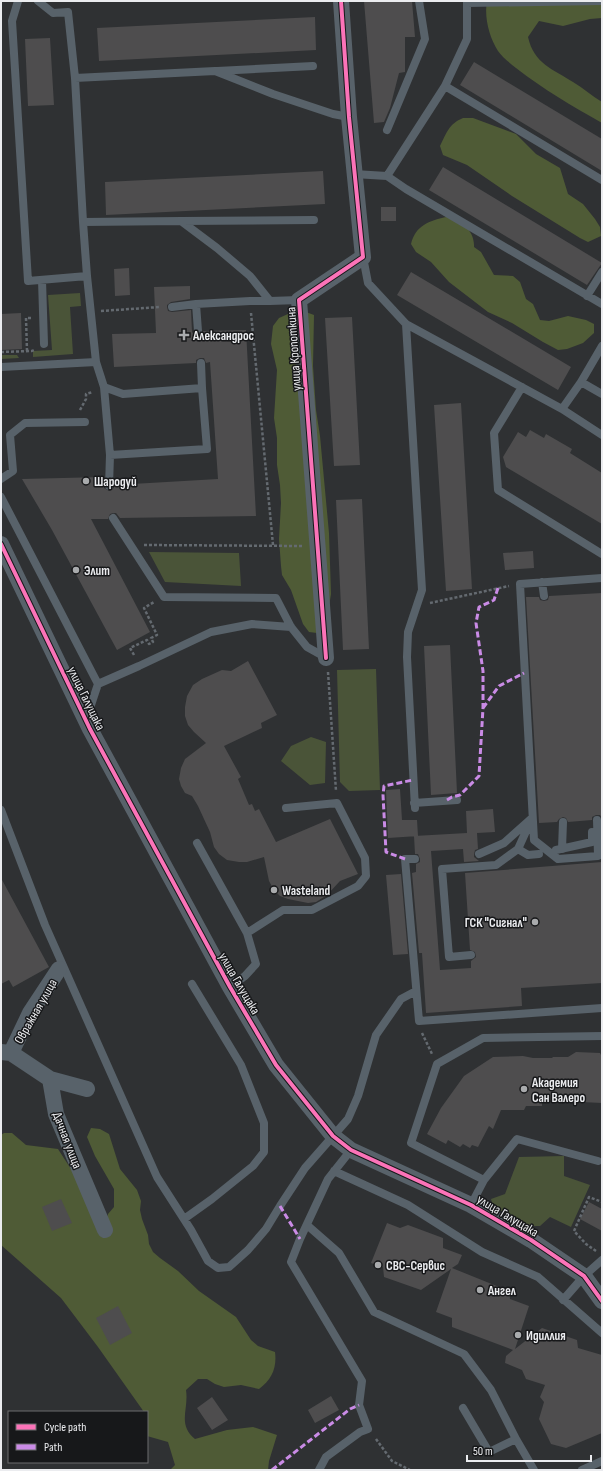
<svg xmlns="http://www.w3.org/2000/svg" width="603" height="1471" font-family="'Sofia Sans Condensed',sans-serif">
<rect width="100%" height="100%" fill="#2f3133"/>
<!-- green -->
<path fill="#4a5438" d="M80 293 81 306 70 307 73 354 33 357V351L52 350 48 295Z
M1 355H17L19 358 1 359Z
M149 552 239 553 241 586 165 582Z
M376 669 380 790 349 791 340 782 337 670Z
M311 737 326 742 325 783 310 785 281 761 291 746Z
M564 1156V1176L590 1185 571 1227 550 1217 540 1226H526L493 1206 491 1199 505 1194 519 1157Z"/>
<!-- forest -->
<path fill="#4f5b36" d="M487 1H602V18L590 19 563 26 539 21 528 37C534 64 553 69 573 82 583 88 592 96 602 102V123C572 106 543 89 516 68 510 63 502 57 498 51 489 37 484 17 487 1Z
M463 118H473L516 134 536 154 560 168 568 194 583 204 595 219 600 227 601 236 588 242 580 238 512 196 467 165 443 155 440 146C447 132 449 124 463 118Z
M446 217C461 219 475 231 474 247L481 252 494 275 513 276 520 282 526 299 533 304 540 320 549 321 568 316 586 320 594 324V333L583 343 567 349 558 350 543 342 512 323 488 312 449 282 431 262 416 252 411 244C416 225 429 221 446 217Z
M306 312 314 315 313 366 316 410 320 436 329 533 331 594 327 619 317 633 309 632 303 624 291 590 282 575 281 566 279 539 281 503 280 485 277 465V438L274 418 277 370 271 344 273 326 279 318 288 314Z
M91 1128 100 1129 109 1134 120 1169 137 1190 141 1201 140 1210 142 1219 148 1235 149 1244 153 1252 160 1258 178 1271 199 1291 236 1317 251 1340 258 1346 275 1352C277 1368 272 1379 259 1389L241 1385 224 1387 215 1384 207 1379H198L186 1390C189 1410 177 1424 195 1439L227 1430 253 1427 277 1435 269 1461 268 1470H170L175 1465 168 1442 147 1436V1412H144L98 1347 61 1298 1 1245V1135L4 1133H12L26 1145 58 1149 106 1223 108 1214 114 1207V1189L95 1156 87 1137Z"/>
<!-- building -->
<path fill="#4e4d4e" d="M364 1H412L415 37H405V72L399 73 390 108 384 122 374 123Z
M315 17 316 50 99 61 97 28Z
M50 38 54 105 28 106 25 39Z
M474 62 602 139V171L460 85Z
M443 167 602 263 587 285 429 190Z
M323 171 325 204 106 215 105 182Z
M381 207H396V221H381Z
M129 268 130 295 115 296 114 269Z
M411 272 571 367 558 390 397 295Z
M190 286V299L171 302 167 305V307L168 311 172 312 191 310 192 332 195 336H201L203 331 246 330 256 516 120 518 116 513H113L110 514 108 519H91L150 632 117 650 52 530 22 479 103 477 104 488 109 491 113 489 115 485 218 479 210 362 206 363 204 358H200L196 360V363L114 367 112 334 156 333 154 287Z
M21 313 22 349 1 350V314Z
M352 317 360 465 334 466 325 318Z
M461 403 472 589 446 591 434 405Z
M530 430 544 438 546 434 572 449 570 453 602 473V524L506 467 503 457 518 432 526 437Z
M362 499 369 649 343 650 336 500Z
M533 551 534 568 505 570 503 553Z
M602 593V818L600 815H596L592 817V820L568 822 566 818 563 817 559 819 557 822 539 823 526 597H539L540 600 544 601 548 600 549 596Z
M450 645 457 793 431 795 424 646Z
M248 661 277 715 261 723 262 728 224 746 241 777 238 779 249 805 252 804 255 811 259 809 276 842 330 819 358 874 340 881 327 895 316 902 308 903 288 899 280 896 274 890 269 881 264 857 247 862H239L227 860 219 854 214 847 210 832 198 806 192 796 185 793 181 786 179 779 181 768 185 759 206 743 194 732 188 725 185 716V707L187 696 193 685 202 679 222 670 231 671Z
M400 789 402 820H417L418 836 388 838 386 790Z
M493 809 495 832 477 833 478 849 475 850 474 854V857L479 861 464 862 463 849 431 851 440 970 471 968V961L476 957 475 952 470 950 465 873 602 862V983L521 988 522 1006 426 1013 422 953H419L412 873 416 872V864L420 862V859L418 854H415L414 836 467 833 466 811Z
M401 874 408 954 393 955 386 875Z
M1 878 49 967 13 987 9 980 1 984Z
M576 1052 600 1053 602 1057V1103L542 1100V1106H526L524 1110H501L493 1129 489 1126 478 1147 472 1145 470 1148 463 1144 460 1147 448 1140 446 1144 427 1134 441 1108 464 1076 493 1057 523 1056 533 1058H552L553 1057H568Z
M61 1199 72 1223 52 1231 42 1207Z
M589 1202 602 1209V1231L580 1219Z
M387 1223 400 1228 408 1225 443 1238V1248L462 1255 458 1264 452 1268 509 1291 510 1299 529 1306 515 1349 542 1328 577 1340 578 1348 602 1355V1433L566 1448 551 1444 539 1419 544 1402 540 1397 545 1385 526 1379 522 1370 505 1363 506 1356 513 1350 452 1327V1318L436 1312 451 1269 421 1290 384 1277 383 1267 371 1263Z
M118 1306 132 1333 110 1345 96 1318Z
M331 1396 339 1410 315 1423 308 1410Z
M212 1397 228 1420 212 1430 197 1408Z"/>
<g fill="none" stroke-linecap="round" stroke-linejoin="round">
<!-- path -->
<path stroke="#646a70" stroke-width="2.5" stroke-dasharray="3 2" stroke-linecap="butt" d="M101 311 160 307
M251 313 273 545
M27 351 26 318H33
M1 352 32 351 34 350
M80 410 86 399V394L93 392
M144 545 303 546
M430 603 509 586
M134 655 130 648 147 640 149 644 153 642 151 638 157 635 144 608 154 602
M328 672 336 791
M422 1033 432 1054
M596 1251 586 1244 574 1231 589 1197 602 1202
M376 1439 392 1461 410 1470"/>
<!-- service -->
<path stroke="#58626a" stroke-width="8" d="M18 1 12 21 28 281 87 276 83 222
M38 1 53 13 68 12 75 78
M467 3 602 1
M217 71 313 66
M445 86 602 180
M387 130 425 39 419 1
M354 174 387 176 445 86 467 39V1
M387 176 406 189 602 304
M181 221 314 220
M363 257 368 283 406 324 562 409 602 435
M87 276 96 362 104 387 123 394 202 388 207 449 110 455 104 387
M42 280 44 344
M587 296 602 272
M299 300 270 301 250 276 217 248 181 221 83 222 75 78 215 71 273 94 333 114 349 117
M172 307 196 304
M406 324 422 590 408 632 407 657 415 808
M198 331 196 304 250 301H270
M201 363 202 388
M1 367 96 362
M581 382 602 394
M522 387 494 433 498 490 602 554
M562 409 581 382 602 346
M1 479 13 471 10 435 25 423 85 422
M109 486 110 455
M1 497 98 684 139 666 211 632 252 624 291 627
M113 518 164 597 276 598 291 627 307 647 325 657
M542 582 544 596
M91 722V705L98 684
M414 803 457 800
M1 810 45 925 157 1177 191 1230 208 1261 218 1268 229 1267 248 1250 266 1229 280 1206 305 1168 348 1119 358 1096 376 1035 401 999 416 991
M597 820 598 856 558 859 534 840 520 584 602 578
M197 843 247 933
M518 849 528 855 539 854
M562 849 563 822
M556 850 592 842V832
M415 859H405L419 1021 602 1008
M471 955 449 957 442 869 496 865 518 849 532 818 504 843 479 854
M230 987 245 976 256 964 247 933 283 910H312L358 886 366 876 365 858 337 803 286 808
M334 1171 408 1205 482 1252 538 1277 602 1333
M484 1180 411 1143 437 1064 483 1038 602 1036
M471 1205 484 1180 517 1139 598 1161
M184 1219 212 1199 253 1166 264 1152V1123L241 1065 192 984
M307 1225 339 1253 374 1312 464 1354 491 1390 516 1439
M563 1300 584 1276 602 1260
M463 1408 489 1452 516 1439 534 1470
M319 1470 326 1457 360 1432 368 1429 359 1405 362 1381 291 1262 300 1239 328 1179 351 1150
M582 1470 602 1461"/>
<!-- minor -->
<path stroke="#58626a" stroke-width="16" d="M1 544 90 729 230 987 276 1065 333 1136 351 1150 471 1205 531 1240 584 1276 602 1301
M326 658 299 300 363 257 349 117 341 1
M1 1052 11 1053 50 1079 56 1114 105 1230
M11 1053 30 1013 59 969
M50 1079 87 1089"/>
<!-- quiet -->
<path stroke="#ca8be6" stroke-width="3" stroke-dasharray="6 3" stroke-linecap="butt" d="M483 708 499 686 524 673
M447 800 452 797 460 795 479 776 483 708V671L476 623 479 607 494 600 498 588
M405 859 386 852 383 795 384 786 413 780
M280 1206 300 1239
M272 1470 350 1409 359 1405"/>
<!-- cycleway casing -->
<g stroke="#17181a" stroke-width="6">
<path id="cycleway" d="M1 544 90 729 230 987 276 1065 333 1136 351 1150 471 1205 531 1240 584 1276 602 1301
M326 658 299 300 363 257 349 117 341 1"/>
</g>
<!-- cycleway -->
<use href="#cycleway" stroke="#fb73b8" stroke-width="4"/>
</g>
<!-- markers -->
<g fill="#a9abad" stroke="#17181a" stroke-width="1.5">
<path d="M182 329h4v4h4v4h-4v4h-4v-4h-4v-4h4z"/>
<circle cx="86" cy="481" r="4"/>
<circle cx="76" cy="570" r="4"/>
<circle cx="274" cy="890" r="4"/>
<circle cx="535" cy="922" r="4"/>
<circle cx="524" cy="1089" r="4"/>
<circle cx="378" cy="1265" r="4"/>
<circle cx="480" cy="1290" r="4"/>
<circle cx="518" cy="1335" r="4"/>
</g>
<g text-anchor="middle" stroke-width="3" stroke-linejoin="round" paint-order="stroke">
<!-- poi labels -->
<g font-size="13" font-weight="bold" fill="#ebecef" stroke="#17181a" text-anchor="start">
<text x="193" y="340">Александрос</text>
<text x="94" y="486">Шародуй</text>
<text x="84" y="575">Элит</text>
<text x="282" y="895">Wasteland</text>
<text x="527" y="927" text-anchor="end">ГСК "Сигнал"</text>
<text x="532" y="1087">Академия<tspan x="532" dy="15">Сан Валеро</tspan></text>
<text x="386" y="1270">СВС-Сервис</text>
<text x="488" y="1295">Ангел</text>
<text x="526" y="1340">Идиллия</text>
</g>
<!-- street labels -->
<g font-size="13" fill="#ebecef" stroke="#17181a">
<text transform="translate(293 349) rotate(-94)" y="5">улица Кропоткина</text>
<text transform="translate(87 698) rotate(64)" y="5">улица Галущака</text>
<text transform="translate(240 983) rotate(60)" y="5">улица Галущака</text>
<text transform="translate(35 1011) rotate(-60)" y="5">Овражная улица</text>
<text transform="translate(68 1140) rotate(69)" y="5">Дачная улица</text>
<text transform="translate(508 1215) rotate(31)" y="5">улица Галущака</text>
</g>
</g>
<!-- border -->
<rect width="603" height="1471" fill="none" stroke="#ebecef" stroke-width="4"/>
<!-- legend -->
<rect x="8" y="1411" width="140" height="52" fill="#17181a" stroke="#6c6d6f"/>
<rect x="16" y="1424" width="20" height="6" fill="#fb73b8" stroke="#6c6d6f"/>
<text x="44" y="1431" font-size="12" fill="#ebecef">Cycle path</text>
<rect x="16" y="1444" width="20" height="6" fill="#ca8be6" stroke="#6c6d6f"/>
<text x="44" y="1451" font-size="12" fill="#ebecef">Path</text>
<!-- scale -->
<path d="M467 1455v6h124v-6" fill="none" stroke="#ebecef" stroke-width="2"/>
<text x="473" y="1455" font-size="12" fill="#ebecef" stroke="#17181a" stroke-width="3" paint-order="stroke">50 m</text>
</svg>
